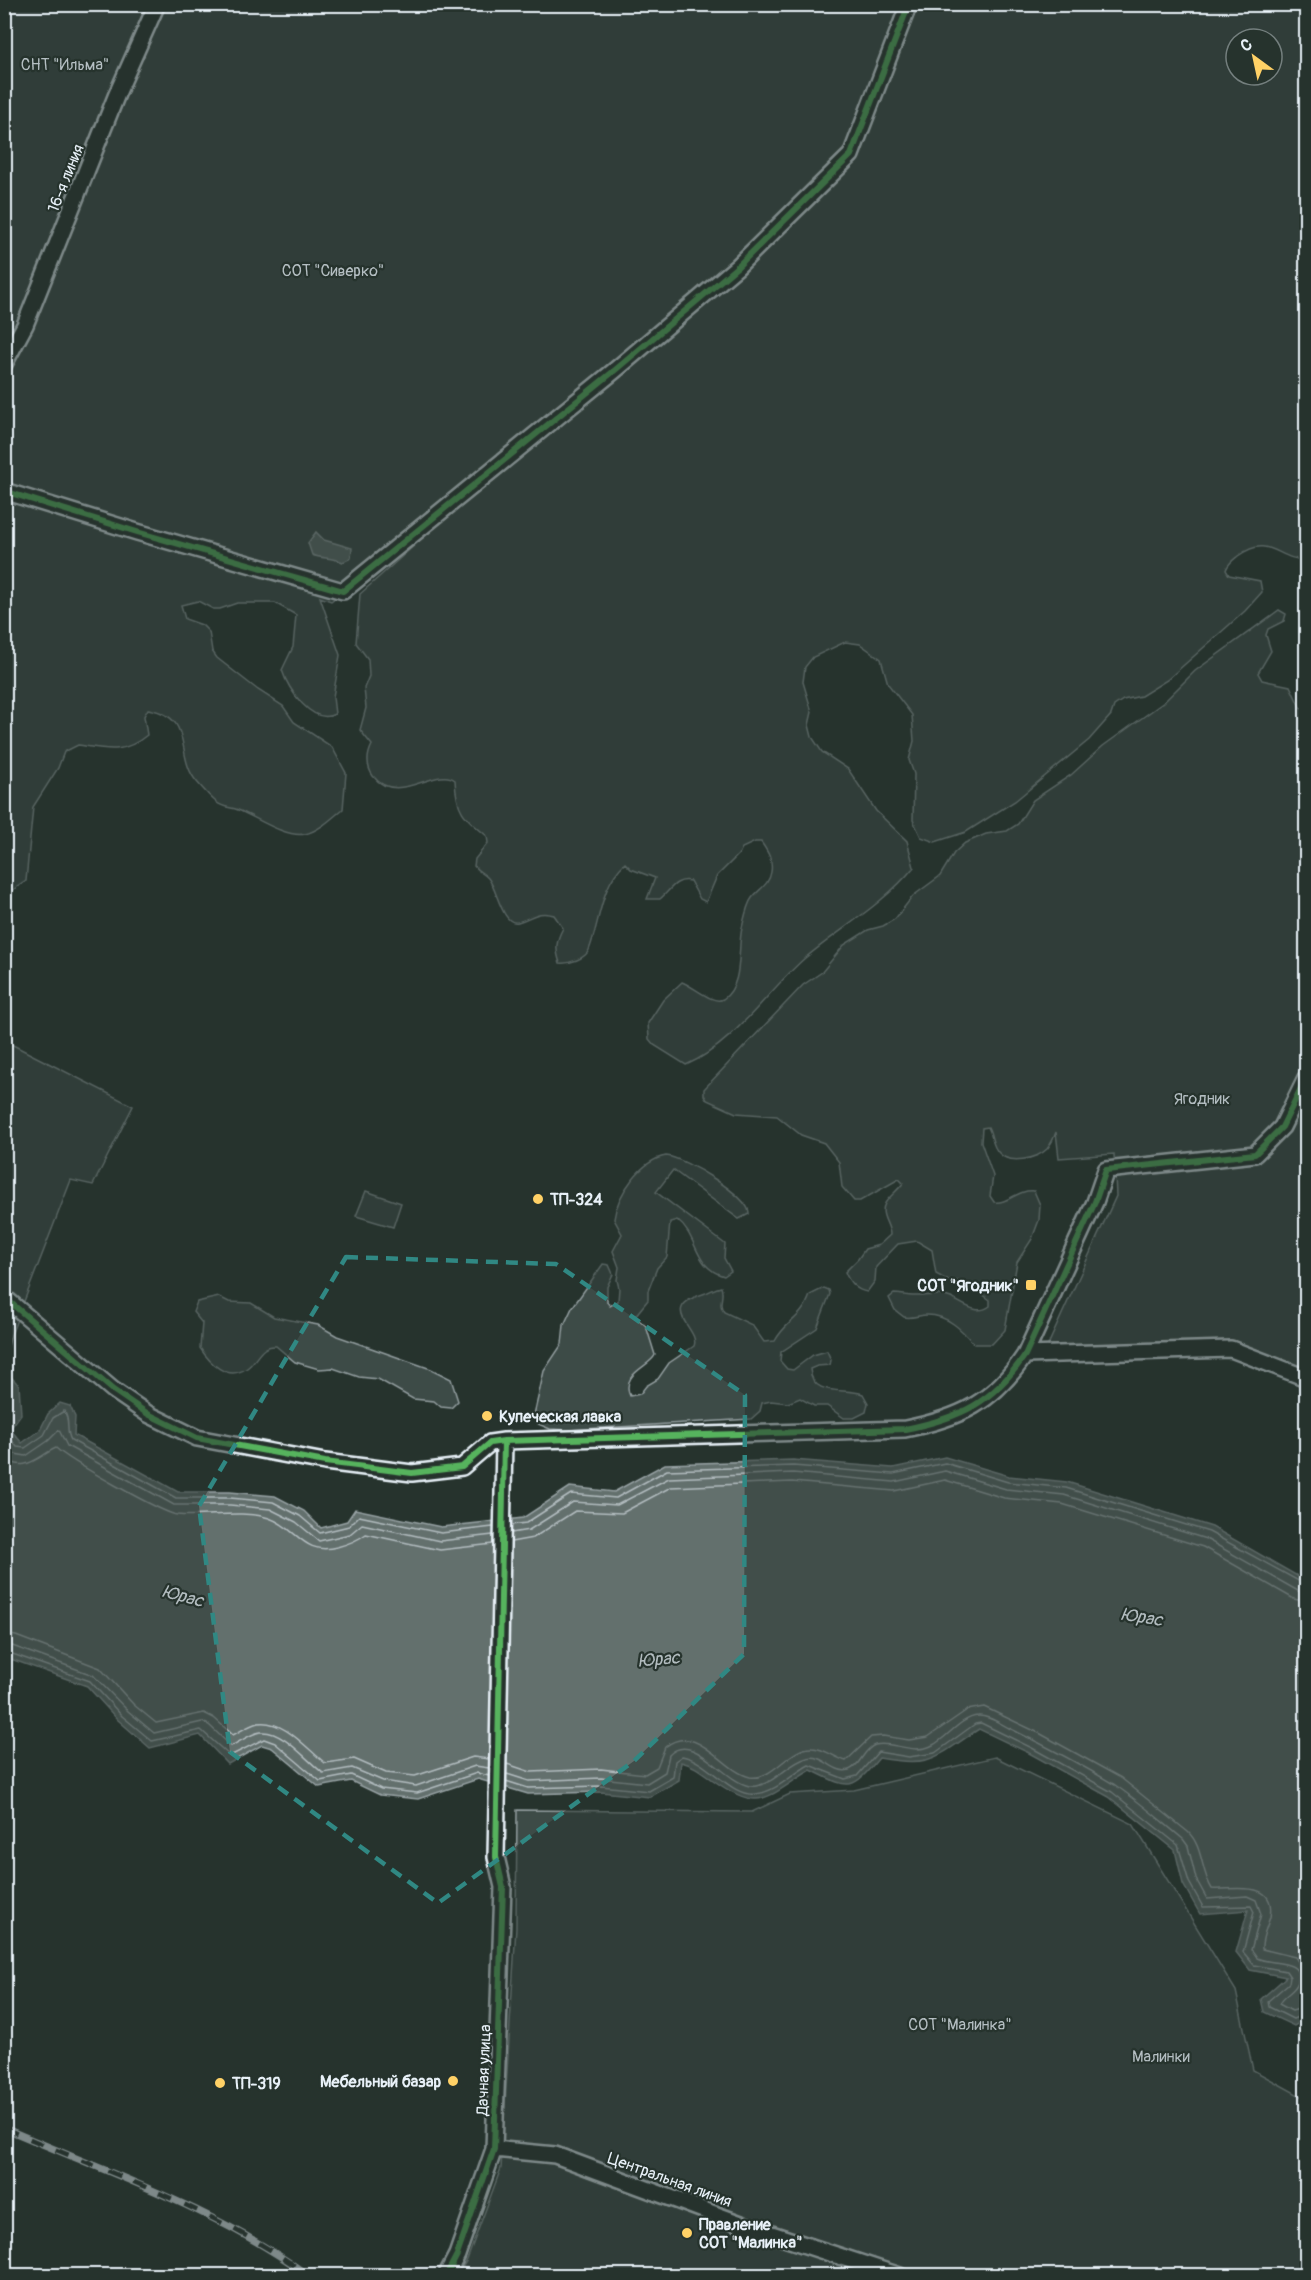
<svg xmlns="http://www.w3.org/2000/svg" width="1311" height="2280" font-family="Pangolin,sans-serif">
<rect width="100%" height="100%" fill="#26332d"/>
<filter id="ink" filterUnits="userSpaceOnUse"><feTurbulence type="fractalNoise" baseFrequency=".0167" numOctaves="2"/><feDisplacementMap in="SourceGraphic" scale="12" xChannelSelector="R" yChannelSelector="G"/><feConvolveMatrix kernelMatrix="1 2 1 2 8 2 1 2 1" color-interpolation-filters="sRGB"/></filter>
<g filter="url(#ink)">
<!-- green -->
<path fill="#3e4b47" stroke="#939ea0" stroke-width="1.5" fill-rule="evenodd" d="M4 5H1306V560C1277 560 1270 533 1238 556 1233 560 1228 563 1226 570L1229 575 1260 581 1262 592 1245 611 1167 680 1141 696 1123 700 1114 706 1111 715 1089 740 1015 801 966 832 935 842 921 837 913 820 914 774 909 760 914 741 912 715 888 684 881 659 860 644 845 642 813 657 805 667 803 682 812 712 809 725 812 737 822 752 848 769 876 811 907 841 914 867C884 904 841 928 805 958 766 992 735 1044 686 1065L654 1045 649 1039 648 1023 663 1000 682 982C693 986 713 1005 723 999 744 985 737 949 742 928 744 920 747 904 752 898 760 888 769 885 771 872 773 860 768 852 761 842H755L742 848 739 854 717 876 706 902 700 899 690 881C675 878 670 891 660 899H647L655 878 631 869 625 863C600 886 600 922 589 950 585 959 569 964 560 963 555 949 556 941 563 928L554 915C537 910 533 918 518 922 502 926 497 888 488 878 484 873 478 872 474 866L475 859 488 843 487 836C464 817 456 811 455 780 437 765 397 807 373 776 366 766 367 755 372 745L360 730 366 708 364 688 369 676 368 659 356 643 360 594 455 509 331 601 320 597 340 655 333 697 335 714C313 726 288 690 282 670L293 647 296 615 275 603H237L220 609H213L198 601 181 605 185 619 202 625 209 632 212 651 217 658 258 690 283 706 294 722 332 747 346 773 343 809C332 818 319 831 305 834 285 838 256 817 238 810 230 807 223 808 216 802 210 797 203 789 197 782 174 756 196 717 148 709L144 716 147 735C123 755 106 749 78 745L64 752 58 768 33 807 26 881 11 891 4 886ZM1236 39H1272V75H1236Z
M1279 610 1286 614 1284 621 1268 629 1266 635 1271 651 1258 673 1262 680 1290 686 1300 707 1306 711V1371L1232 1344 1048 1345 1116 1196 1114 1154 1059 1158 1056 1132C1054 1138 1051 1144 1047 1149 1037 1159 1009 1165 999 1153 991 1145 993 1136 988 1127L982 1128 981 1142 993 1176 990 1196 994 1202C1008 1204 1018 1189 1034 1191L1040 1205 1039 1220 1032 1239 1017 1262 1005 1330 992 1344H974C962 1330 948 1315 927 1315 919 1315 912 1319 904 1317L895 1310 889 1298 894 1294C901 1294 907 1296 913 1296 927 1297 937 1292 951 1298 964 1304 977 1316 990 1306V1300L966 1282 947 1280 936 1274 932 1250 917 1241 898 1244 876 1267 875 1281 867 1292C855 1290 849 1282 845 1272L858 1259 865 1249 879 1245 890 1235C890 1228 886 1223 884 1216 879 1201 896 1194 903 1183L899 1179 860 1201H854L842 1187 839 1162 824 1143 801 1135 777 1116 736 1113 707 1100 704 1095V1089L803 985 822 972 844 945 868 930 883 926 895 919 913 896 940 876 954 853 965 843 986 834 1007 831 1018 824 1033 800 1071 775 1103 746 1164 702 1195 671Z
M5 1041 133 1106 93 1185 71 1180 11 1335 5 1357Z
M666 1156C683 1157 751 1197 749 1214L739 1219 673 1170 656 1192 725 1244 724 1258 731 1271 724 1276C693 1267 699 1237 677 1220L670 1222 667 1257 657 1268 648 1291V1300L635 1316 646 1326 655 1355C650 1367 620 1373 630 1396L640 1394 646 1386 658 1379 669 1363 694 1346C701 1329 656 1309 703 1294 710 1292 714 1288 721 1287 725 1297 717 1303 724 1312L752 1325 764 1342 775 1341C787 1319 801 1321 810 1295L824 1288 829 1290 830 1294 817 1328 781 1352 780 1361 787 1369 793 1370 813 1355 827 1351 831 1360 830 1365 817 1366 810 1369C812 1398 845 1387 863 1394L868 1403 866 1412 854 1418H844L827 1406H814L800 1398 788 1403 771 1401 762 1403 760 1411 751 1419 568 1430 550 1429 538 1424 534 1415 544 1371 562 1344 564 1325 572 1308 603 1264 609 1265 613 1274 607 1287V1302L610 1306 618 1301 619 1288 617 1280 619 1267 613 1251 622 1234 614 1219C617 1195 641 1160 666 1156Z
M366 1191 401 1203 393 1227 356 1216Z
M219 1297 229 1302 251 1303 274 1317 318 1325 337 1336 431 1369 451 1379 458 1401 451 1408 441 1407 434 1401 413 1399 378 1379 359 1377 333 1368 319 1369 295 1362 276 1346C260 1345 258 1360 247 1368 227 1382 210 1363 200 1348L202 1323 193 1312 197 1302Z
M995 1757 1133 1824 1236 1991 1253 2070 1306 2099V2275L457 2276 467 2260 501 2168 516 1928 517 1810 752 1812 790 1794 854 1790Z"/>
<!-- water -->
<path fill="#636f6d" stroke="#98a3a5" stroke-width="1.5" d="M316 532 324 540 352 548 351 558 343 562C331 557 323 559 312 555L308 543Z
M4 1370 19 1385 21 1414 10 1429 22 1443 40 1430 48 1414 60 1403 70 1406 75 1417 74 1435 178 1492H230L275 1496 304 1511 321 1528 347 1521 355 1509 441 1527 523 1518 570 1487 614 1492 665 1464 793 1460 893 1468 945 1457 1009 1476 1067 1482 1212 1527 1306 1581V2019L1294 2026 1264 2012 1261 1999 1286 1977 1250 1970 1236 1952 1248 1910 1200 1914 1183 1884 1175 1850 1109 1797 1029 1753 979 1729C935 1757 934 1768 879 1758 851 1792 850 1789 811 1770 766 1796 762 1815 713 1780 702 1772 694 1765 681 1762L679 1780 650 1797 601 1792 528 1794 478 1779 418 1799 380 1795 351 1781 319 1787 272 1748 262 1745 228 1764 200 1735 150 1748 118 1720 87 1686 5 1657Z"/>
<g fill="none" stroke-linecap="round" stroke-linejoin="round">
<!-- shore -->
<path stroke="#b3bdc0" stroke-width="1.5" d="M4 1430 17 1447 25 1448 44 1435 53 1418 64 1411C71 1420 65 1431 71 1440L176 1498H230L273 1502 300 1516 320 1533 349 1526 359 1516 441 1533 493 1527
M4 1443 15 1454 26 1456 48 1441 59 1430 67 1446 174 1505H230L270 1509 296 1522 319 1541 350 1534 362 1524 440 1541 493 1535
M4 1457C24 1475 38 1456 56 1448 68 1460 162 1513 177 1515 206 1518 240 1509 269 1518 298 1528 303 1556 337 1547 348 1544 357 1541 366 1534L440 1550 493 1544
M511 1525 526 1523 571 1494 616 1498 667 1470 793 1466 893 1474 945 1463 1008 1482 1066 1488 1209 1532 1306 1585
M511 1533 529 1530 573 1502 617 1505 669 1478 793 1473 894 1482 945 1471 1006 1489 1064 1495 1206 1539 1298 1591 1306 1593
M511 1542 533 1538 575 1511 622 1513 671 1487 792 1482 894 1491 945 1480 1004 1498 1062 1504 1203 1547 1294 1599 1306 1602
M4 1634 16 1636 100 1668 134 1705 156 1723 204 1713 214 1718 233 1735C241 1731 249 1725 258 1723 284 1719 307 1749 325 1763L354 1759 386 1773 415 1776 473 1757 489 1759
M4 1643 93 1675 128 1711 154 1733 202 1722 209 1725 231 1746C240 1742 251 1733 261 1732 283 1730 306 1760 323 1773L352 1768 383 1781 416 1786 475 1766 489 1768
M4 1651 90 1681 122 1716 152 1741 201 1730 230 1756 264 1739 275 1743 320 1781 351 1775 381 1789 417 1793 477 1773 489 1776
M507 1764 531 1772 601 1769 645 1774 657 1767 665 1747C698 1721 722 1771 750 1777 773 1781 789 1747 812 1748 824 1748 835 1758 846 1761L871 1737 883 1736 909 1740 928 1737 967 1710 984 1707 1039 1733 1121 1778 1188 1832C1203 1846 1201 1872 1212 1889 1232 1891 1277 1878 1270 1917 1267 1927 1261 1938 1262 1949L1295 1957 1306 1973
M507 1774 529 1781 601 1778 647 1783 665 1772 669 1755C695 1728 729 1791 756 1786 776 1783 788 1763 807 1758 822 1753 835 1775 849 1770 861 1766 863 1749 875 1745 892 1740 913 1756 933 1745 947 1738 961 1717 978 1716 989 1715 1002 1725 1011 1729 1046 1746 1082 1765 1115 1785 1139 1801 1161 1821 1183 1839L1188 1846 1196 1879 1207 1899 1247 1896 1256 1900 1261 1914 1251 1950C1252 1950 1257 1957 1257 1958 1269 1965 1304 1958 1298 1982 1295 1992 1283 1995 1279 2004L1292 2011 1306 2007
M506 1781 528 1788 601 1786 649 1791 673 1777 675 1761 682 1756C708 1760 731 1798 756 1794 776 1792 792 1774 809 1765L845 1779 857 1776 878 1752 909 1757 935 1753 975 1724 981 1723 1032 1748 1112 1792 1178 1845 1189 1882 1203 1907 1251 1906 1254 1912 1243 1952 1254 1965 1286 1971 1290 1977 1289 1983 1268 2001 1269 2007 1293 2019 1306 2014"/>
<!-- minor casing -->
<g stroke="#e8f1f8" stroke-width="20">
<path id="minor" d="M4 364 25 325 117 94 157 4
M4 491 137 532 343 591 614 371 737 267 851 155 909 4
M4 1297 113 1390 148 1414 197 1438 325 1462 412 1473 462 1467 490 1443 504 1441 905 1429C960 1418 993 1403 1025 1355L1095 1202 1106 1170 1255 1154 1282 1127 1306 1078
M1025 1355 1231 1349 1306 1378
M494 2149 555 2155 741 2224 900 2276
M446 2276 457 2255 494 2149 503 1887 496 1857 504 1441"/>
</g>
<!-- minor -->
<use href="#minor" stroke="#26332d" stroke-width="15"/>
<!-- rail casing -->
<g stroke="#e8f1f8" stroke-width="7">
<path id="rail" d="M4 2128C106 2172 219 2210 309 2276"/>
</g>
<!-- rail -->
<use href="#rail" stroke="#26332d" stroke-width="4.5" stroke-dasharray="14" stroke-linecap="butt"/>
<!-- cycleway casing -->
<g stroke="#26332d" stroke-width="10">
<path id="cycleway" d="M4 491 137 532 343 591 614 371 737 267 851 155 909 4
M4 1297 113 1390 148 1414 197 1438 325 1462 412 1473 462 1467 490 1443 504 1441 905 1429C960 1418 993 1403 1025 1355L1095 1202 1106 1170 1255 1154 1282 1127 1306 1078
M446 2276 457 2255 494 2149 503 1887 496 1857 504 1441"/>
</g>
<!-- cycleway -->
<use href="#cycleway" stroke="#56b35d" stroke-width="6"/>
</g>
</g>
<!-- marked area -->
<path d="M0 0H1311V2280H0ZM346 1257 556 1264 745 1395 744 1654 634 1761 438 1903 230 1752 199 1506Z" fill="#26332d" fill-opacity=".55" fill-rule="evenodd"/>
<path fill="none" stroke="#308883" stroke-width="4.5" stroke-dasharray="12 8" stroke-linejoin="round" d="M346 1257 556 1264 745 1395 744 1654 634 1761 438 1903 230 1752 199 1506Z"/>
<!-- markers -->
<g fill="#ffd166" stroke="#26332d" stroke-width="2">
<circle cx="538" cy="1199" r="6"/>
<rect x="1025" y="1279" width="12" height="12" rx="3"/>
<circle cx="487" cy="1416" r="6"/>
<circle cx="453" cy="2081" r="6"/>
<circle cx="220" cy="2083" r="6"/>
<circle cx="687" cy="2233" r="6"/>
</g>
<g text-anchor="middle" stroke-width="4.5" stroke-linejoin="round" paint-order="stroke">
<!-- park labels -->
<g font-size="16" fill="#b5bfc3" stroke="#26332d">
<text x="65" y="70">СНТ "Ильма"</text>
<text x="333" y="276">СОТ "Сиверко"</text>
<text x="1202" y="1104">Ягодник</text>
<text x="960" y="2030">СОТ "Малинка"</text>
<text x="1161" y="2062">Малинки</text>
</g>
<!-- street labels -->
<g font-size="16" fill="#e8f1f8" stroke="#26332d">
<text transform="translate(65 178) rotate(-68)" y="6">16-я линия</text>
<text transform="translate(483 2070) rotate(-88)" y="6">Дачная улица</text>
<text transform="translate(670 2179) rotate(20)" y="6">Центральная линия</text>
</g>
<!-- poi labels -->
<g font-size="16" font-weight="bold" fill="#e8f1f8" stroke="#26332d" text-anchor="start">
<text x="550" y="1205">ТП-324</text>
<text x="1019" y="1291" text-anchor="end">СОТ "Ягодник"</text>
<text x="499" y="1422">Купеческая лавка</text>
<text x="441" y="2087" text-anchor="end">Мебельный базар</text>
<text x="232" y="2089">ТП-319</text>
<text x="699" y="2230">Правление<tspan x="699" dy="18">СОТ "Малинка"</tspan></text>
</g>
<!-- water labels -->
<g font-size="18" font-style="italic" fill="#b3bdc0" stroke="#26332d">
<text transform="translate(183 1596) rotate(15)" y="6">Юрас</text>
<text transform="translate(1142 1617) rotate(9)" y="6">Юрас</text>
<text transform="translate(659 1659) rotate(-5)" y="6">Юрас</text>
</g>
</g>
<!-- margin -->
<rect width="1311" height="2280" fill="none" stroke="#26332d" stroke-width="24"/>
<rect x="12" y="12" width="1287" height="2256" fill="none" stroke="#e8f1f8" stroke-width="2" filter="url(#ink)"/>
<!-- north arrow -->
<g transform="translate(1254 57) rotate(327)"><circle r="28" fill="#26332d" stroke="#747f7e" stroke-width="1.5"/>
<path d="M0-4.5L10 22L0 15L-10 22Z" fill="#ffd166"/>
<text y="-9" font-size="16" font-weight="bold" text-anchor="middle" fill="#e8f1f8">С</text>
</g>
</svg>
